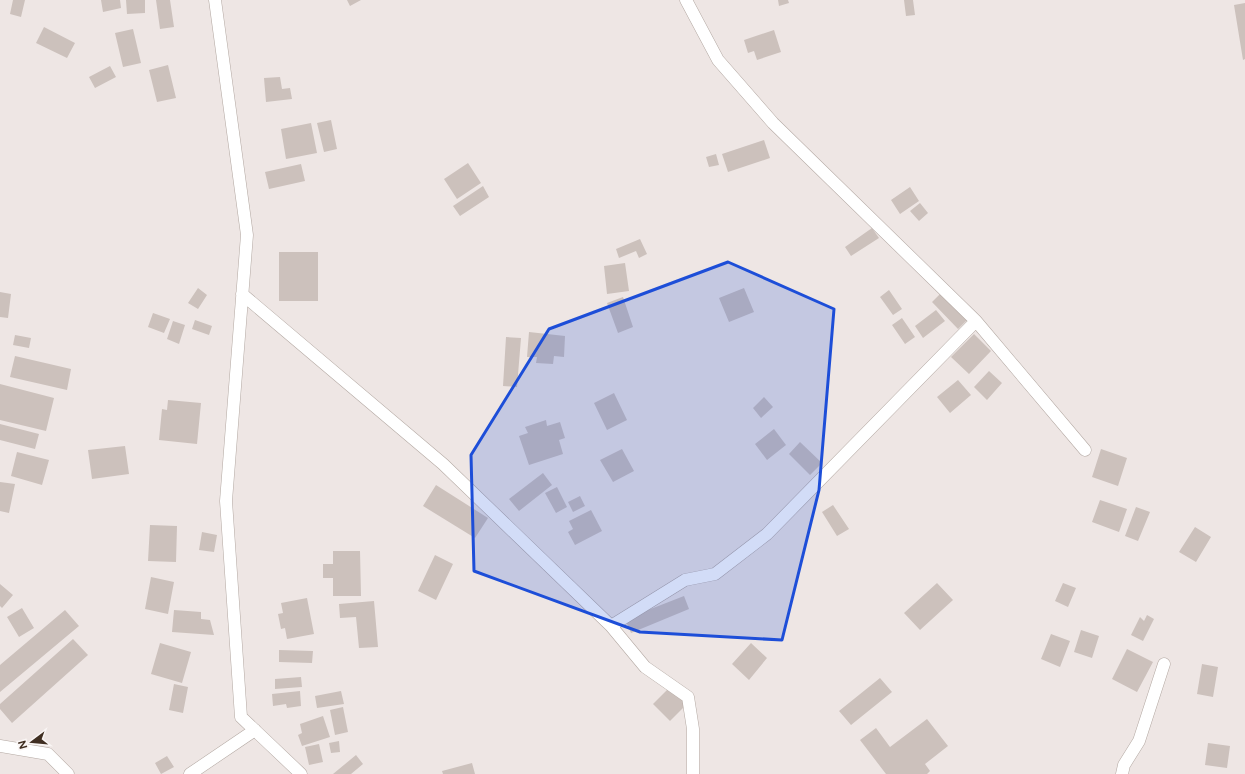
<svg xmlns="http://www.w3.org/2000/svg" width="1245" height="774" font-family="Figtree,sans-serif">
<rect width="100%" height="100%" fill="#eee6e4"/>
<!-- building -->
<path fill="#ccc1bc" d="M13 0H25L21 17 10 14Z
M101 0H120L121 8 103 12Z
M126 0H145V13L127 14Z
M156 0H170L174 27 160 29Z
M347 0H361L350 6Z
M778 0H788L789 3 779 6Z
M904 0H913L915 15 906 16Z
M1245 3V59L1243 60 1234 5Z
M44 27 75 43 67 58 36 43Z
M133 29 141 63 123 67 115 33Z
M774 30 781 52 757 60 754 51 748 53 744 40Z
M168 65 176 98 157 102 149 70Z
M110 66 116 77 95 88 89 77Z
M280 77 282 89 290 88 292 99 266 102 264 78Z
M331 120 337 149 324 152 317 123Z
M311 123 317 153 286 159 281 129Z
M764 140 770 158 728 172 722 154Z
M716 154 719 165 709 167 706 157Z
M468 163 481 183 457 199 444 179Z
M301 164 305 181 269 189 265 172Z
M483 186 489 197 460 216 453 206Z
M910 187 919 201 900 214 891 200Z
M920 203 928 213 919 221 910 211Z
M872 228 879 238 851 256 845 247Z
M640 239 647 254 639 258 636 251 619 258 616 249Z
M279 252H318V301H279Z
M625 263 629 291 607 294 604 266Z
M198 288 207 295 198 309 188 303Z
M744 288 754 312 729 322 719 298Z
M889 290 902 309 893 315 880 297Z
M0 292 11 294 8 318 0 317Z
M941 293 967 320 958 329 932 302Z
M623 297 633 327 618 333 607 303Z
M936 310 945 321 923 338 915 326Z
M153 313 170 319 164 333 148 327Z
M902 318 915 337 905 344 892 325Z
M195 320 212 326 209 335 192 329Z
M173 321 185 325 179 344 167 339Z
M529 332 565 336 564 357 554 356 553 364 536 363 537 357H527Z
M974 334 991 351 969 374 951 357Z
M15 335 31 338 29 348 13 345Z
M506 337 521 338 517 387 503 386Z
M15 356 71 369 67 390 10 377Z
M989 371 1002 383 987 400 974 387Z
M958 380 971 395 950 413 937 397Z
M0 384 54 398 46 431 0 420Z
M614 393 627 420 607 430 594 403Z
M764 397 773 407 761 418 753 408Z
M168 400 201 403 197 444 159 440 162 409 167 410Z
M546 420 547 426 560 422 565 438 559 440 563 454 529 465 519 436 528 433 525 427Z
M0 424 39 434 35 449 0 440Z
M774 429 786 445 767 460 755 444Z
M800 442 822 463 810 475 789 454Z
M125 446 129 474 92 479 88 450Z
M622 449 634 471 613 482 600 460Z
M1101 449 1127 458 1118 486 1092 477Z
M17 452 49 460 42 485 11 476Z
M543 473 552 485 519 511 509 499Z
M0 482 15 484 9 513 0 511Z
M436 485 488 518 475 538 423 506Z
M557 487 567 507 556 513 545 493Z
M580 496 585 506 573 512 568 502Z
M1100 500 1127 509 1119 532 1092 522Z
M833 505 849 529 837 536 822 512Z
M1136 507 1150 512 1138 541 1125 536Z
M591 510 602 531 575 545 568 532 573 529 569 521Z
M150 525 177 526 176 562 148 561Z
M1195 527 1211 537 1196 562 1179 552Z
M202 532 217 535 214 552 199 550Z
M333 551H360L361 596H333V578H323V564H333Z
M435 555 453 564 436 600 418 591Z
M151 577 174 582 168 614 145 609Z
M937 583 953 600 920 630 904 613Z
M1063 583 1076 588 1068 607 1055 601Z
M0 584 13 595 2 608 0 606Z
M684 596 689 609 631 633 625 619Z
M307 598 314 634 287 639 285 628 281 629 278 614 283 613 281 603Z
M374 601 378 647 359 648 356 617 340 618 339 604Z
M22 608 34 628 19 637 7 617Z
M65 610 79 626 0 692V665Z
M174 610 201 612V619L210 620 214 635 172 632Z
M1147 615 1154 619 1143 641 1131 635 1140 617 1144 621Z
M1081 630 1099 636 1092 658 1074 652Z
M1051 634 1070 641 1060 667 1041 659Z
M73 639 88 655 12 723 0 709V704Z
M160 643 191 652 182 683 151 674Z
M751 643 767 658 749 680 732 664Z
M1127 649 1153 662 1137 692 1112 679Z
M279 650 313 651 312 663 279 662Z
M1202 664 1218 667 1213 697 1197 694Z
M301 677 302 687 275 689V679Z
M880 678 892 692 851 725 839 711Z
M174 684 188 687 183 713 169 710Z
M670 687 687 704 670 721 653 704Z
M300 691 301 706 287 708 286 704 273 706 272 694Z
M341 691 344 704 317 708 315 696Z
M343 707 348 732 335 735 330 710Z
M323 716 330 737 302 746 298 735 302 733 300 724Z
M927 719 948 746 925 764 930 771 927 774H886L860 740 876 728 890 747Z
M339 741 340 752 331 753 329 743Z
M1208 743 1230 746 1227 768 1205 765Z
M319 744 323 762 309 765 305 747Z
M356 755 363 764 351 774H333Z
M167 756 174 767 161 774 155 763Z
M472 763 475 774H443L442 771Z"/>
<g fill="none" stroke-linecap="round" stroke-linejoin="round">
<!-- street casing -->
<g stroke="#b3a8a2" stroke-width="13">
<path id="street" d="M215 0 247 235 226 501 241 717 301 774
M686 0 718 60 773 123 976 321 1085 450
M242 294 443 464 611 626 685 580 715 574 767 534 976 321
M611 626 645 667 688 697 693 729V774
M0 746 48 754 68 774
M190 774 255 730
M1122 774 1124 765 1139 741 1164 664"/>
</g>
<!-- street -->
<use href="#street" stroke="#fff" stroke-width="12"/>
</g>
<!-- marked area -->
<path fill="#1d4ed8" fill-opacity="0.2" stroke="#1d4ed8" stroke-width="3" stroke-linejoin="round" d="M728 262 834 309 819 490 782 640 640 632 474 571 471 455 549 329Z"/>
<!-- north arrow -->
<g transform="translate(32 742) rotate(254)" stroke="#faf6f5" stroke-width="3" paint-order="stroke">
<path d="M0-3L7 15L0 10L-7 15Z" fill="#402f22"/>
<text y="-6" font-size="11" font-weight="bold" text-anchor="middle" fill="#402f22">N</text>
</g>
</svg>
